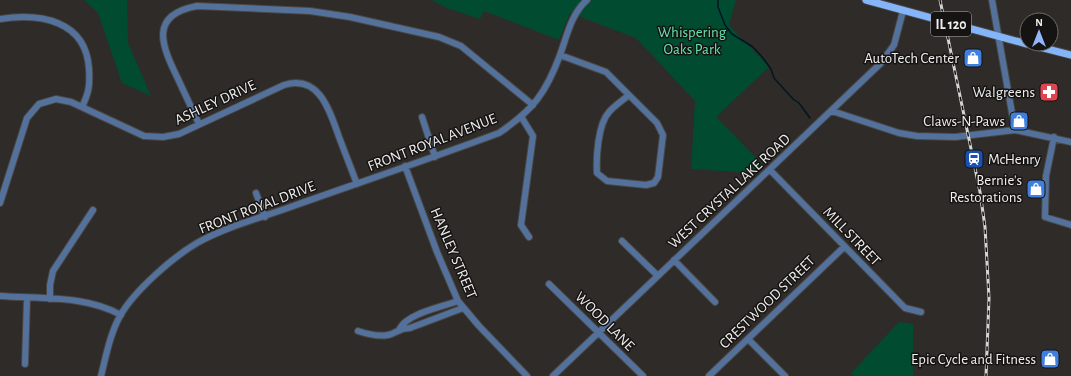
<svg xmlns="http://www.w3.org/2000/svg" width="1071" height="376" font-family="'Alegreya Sans',sans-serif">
<rect width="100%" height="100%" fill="#2e2b29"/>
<!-- green -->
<path fill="#014c31" d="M84 0H127L128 43 151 96 122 83 98 13Z
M432 0H736L729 25 769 67 716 117 763 165 755 173 691 169 695 101 636 38 570 13 559 40 484 11 480 19 447 8Z
M899 322 913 324V376H854L851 373Z"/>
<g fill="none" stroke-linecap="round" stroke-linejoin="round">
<!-- stream -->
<path stroke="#001623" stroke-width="1.5" d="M718 0V7L725 25 732 34 753 47 763 58 771 69 774 78 793 99 799 103 810 118"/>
<!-- minor casing -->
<g stroke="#494644" stroke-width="8">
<path id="minor" d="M992 0 1015 130
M0 19C40 13 86 20 89 69 90 86 89 92 82 107
M560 55 606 72 629 95
M629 95 657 123 663 135 658 177 654 183 646 185 607 181 597 173C596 157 598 124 609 112 615 105 623 100 629 95Z
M832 111 899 133 917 136 955 137 1015 130 1071 142
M422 117 435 157
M522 118 533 136 521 225 529 237
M199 124C192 109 185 94 178 79 162 46 148 15 197 6L310 11 350 17 439 37 461 46 533 105
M1054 137 1046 176 1045 217 1071 225
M405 166 437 252 458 301 479 326 527 376
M770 170 905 308 921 312
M256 193 265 217
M0 203 27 118 39 104 56 99 71 102 144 136 163 137 179 134 284 85C320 74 330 112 339 137 345 153 351 168 357 184
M622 241 657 275
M674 260 715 302
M549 284 643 376
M0 296C40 299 85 295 121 315
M50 299V285L53 271 93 210
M400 328C409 313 442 307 458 301
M358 331C367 334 378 337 388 335 397 333 399 328 410 328L463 308
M748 339 785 376
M25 364 27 298
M101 376C106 356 110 334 120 316 134 291 173 257 197 243 227 226 264 217 296 205 364 181 432 158 499 133 533 110 546 93 560 55 567 36 571 14 587 0
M553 376 881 63 894 45 903 11
M709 376 844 247"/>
</g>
<!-- major casing -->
<g stroke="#494644" stroke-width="9">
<path id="major" d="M866 0 1027 44
M1028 44 1071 55"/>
</g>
<!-- minor -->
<use href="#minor" stroke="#53719a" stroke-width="6"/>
<!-- major -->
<use href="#major" stroke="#84b5f9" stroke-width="7"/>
<!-- rail casing -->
<g stroke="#d6d4d3" stroke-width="3">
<path id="rail" d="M940 0 980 192 985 227 989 298 986 376"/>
</g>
<!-- rail -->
<use href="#rail" stroke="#151413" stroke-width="1.5" stroke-dasharray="4.5" stroke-linecap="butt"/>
</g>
<!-- icons -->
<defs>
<g id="shop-square" transform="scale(1)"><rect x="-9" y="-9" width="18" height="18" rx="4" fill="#3f7fe0" stroke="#151413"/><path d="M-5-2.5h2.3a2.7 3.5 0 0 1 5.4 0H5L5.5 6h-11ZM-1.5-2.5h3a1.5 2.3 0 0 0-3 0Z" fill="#fff"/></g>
<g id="pharmacy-square" transform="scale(1)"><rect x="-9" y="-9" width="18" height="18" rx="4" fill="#e0444e" stroke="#151413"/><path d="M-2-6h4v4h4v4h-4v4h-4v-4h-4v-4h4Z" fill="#fff"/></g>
<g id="station-square" transform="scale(1)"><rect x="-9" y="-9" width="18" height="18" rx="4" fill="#1a4fb4" stroke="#151413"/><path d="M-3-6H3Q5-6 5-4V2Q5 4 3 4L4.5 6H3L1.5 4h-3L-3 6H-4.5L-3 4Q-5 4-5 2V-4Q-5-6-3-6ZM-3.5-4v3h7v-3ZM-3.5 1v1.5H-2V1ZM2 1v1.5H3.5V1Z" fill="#fff"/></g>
</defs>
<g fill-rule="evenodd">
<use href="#shop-square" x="973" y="58"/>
<use href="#pharmacy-square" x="1049" y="92"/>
<use href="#shop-square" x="1019" y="121"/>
<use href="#station-square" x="974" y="159"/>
<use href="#shop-square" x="1036" y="189"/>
<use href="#shop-square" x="1050" y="359"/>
</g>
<g text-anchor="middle" stroke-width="3" stroke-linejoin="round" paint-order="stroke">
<!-- shield labels -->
<rect fill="#151413" stroke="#aeadac" stroke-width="1" x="931" y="12" width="40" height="24" rx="3"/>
<g font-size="14" font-weight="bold" fill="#f0eeed">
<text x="951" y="29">IL 120</text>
</g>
<!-- park labels -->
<g font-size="15" fill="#6ae3ad" stroke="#151413">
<text x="692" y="37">Whispering<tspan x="692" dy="17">Oaks Park</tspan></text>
</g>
<!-- poi labels -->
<g font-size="15" fill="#f0eeed" stroke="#151413" text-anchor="end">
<text x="959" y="63">AutoTech Center</text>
<text x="1035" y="97">Walgreens</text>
<text x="1005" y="126">Claws-N-Paws</text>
<text x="988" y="164" text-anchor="start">McHenry</text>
<text x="1022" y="185">Bernie's<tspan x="1022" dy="17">Restorations</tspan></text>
<text x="1036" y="364">Epic Cycle and Fitness</text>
</g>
<!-- street labels -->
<g font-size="15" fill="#f0eeed" stroke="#151413">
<text transform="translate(215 102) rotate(-25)" y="5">ASHLEY DRIVE</text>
<text transform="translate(432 142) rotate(-21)" y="5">FRONT ROYAL AVENUE</text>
<text transform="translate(729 191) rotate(-43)" y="5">WEST CRYSTAL LAKE ROAD</text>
<text transform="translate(257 207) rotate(-21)" y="5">FRONT ROYAL DRIVE</text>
<text transform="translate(852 236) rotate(46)" y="5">MILL STREET</text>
<text transform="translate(454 253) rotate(67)" y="5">HANLEY STREET</text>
<text transform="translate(767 302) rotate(-44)" y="5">CRESTWOOD STREET</text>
<text transform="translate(605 321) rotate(45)" y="5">WOOD LANE</text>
</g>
</g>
<!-- north arrow -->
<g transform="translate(1039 32)"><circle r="19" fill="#151413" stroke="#6d6b6a"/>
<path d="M0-3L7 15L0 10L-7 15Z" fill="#92b7fd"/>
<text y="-6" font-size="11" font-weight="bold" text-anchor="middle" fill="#f0eeed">N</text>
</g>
</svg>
